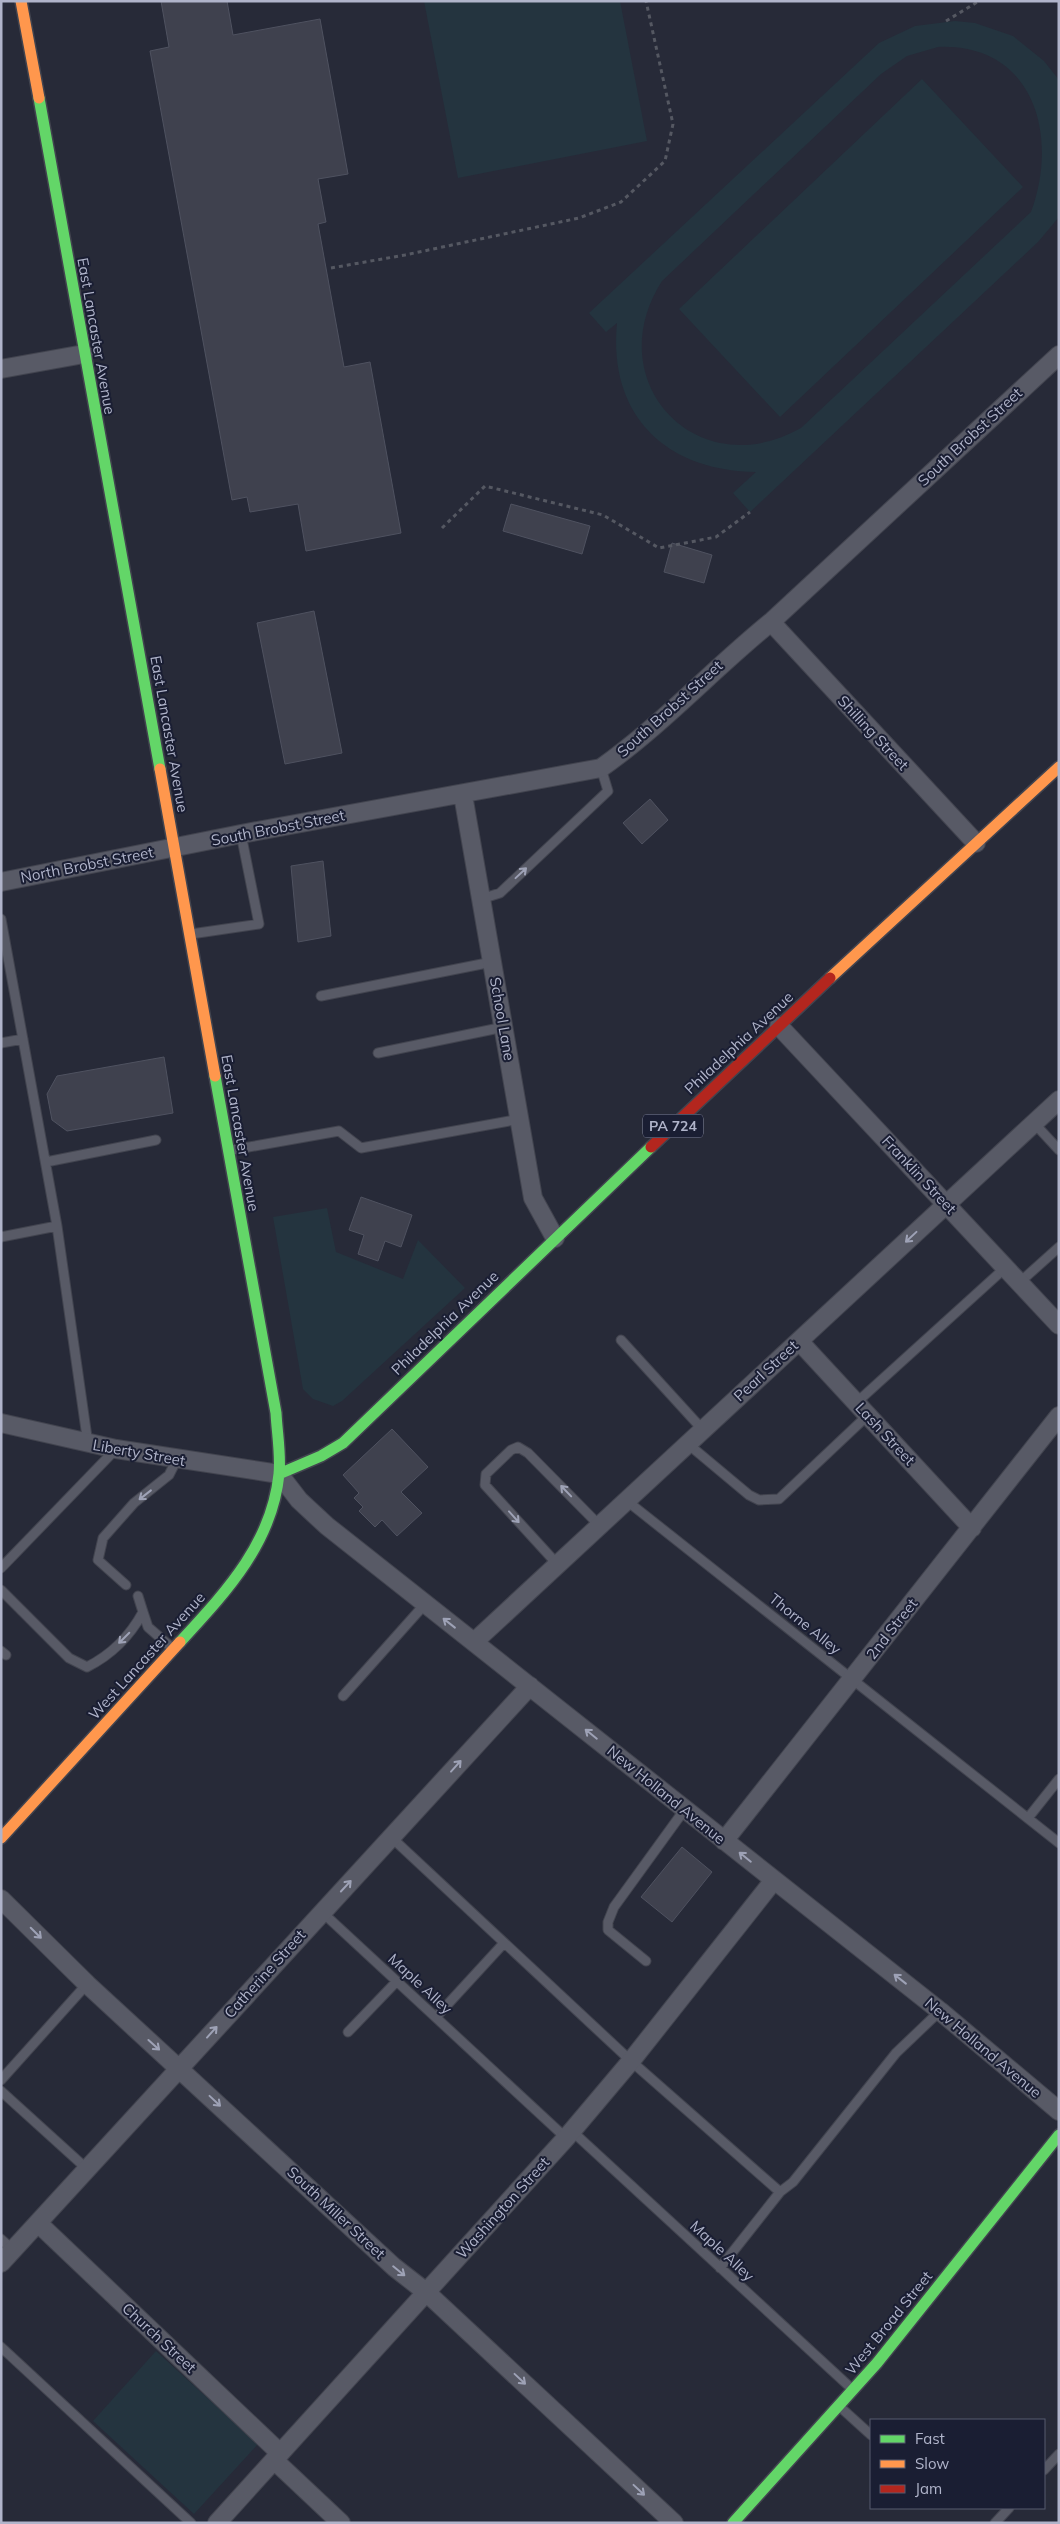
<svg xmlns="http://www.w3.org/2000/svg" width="1060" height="2524" font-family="Mulish,sans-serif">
<rect width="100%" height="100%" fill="#272a38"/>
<!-- green -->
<path fill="#24343f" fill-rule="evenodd" d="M424 1H620L647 141 458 178Z
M955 21 975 23 1013 36 1044 61 1059 80V217L1038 242 750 512 733 493 756 472C665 471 608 415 617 323L606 332 589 313 879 43 915 26ZM938 47C1032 43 1060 133 1031 212L801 428C697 487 598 381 662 281L881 74 907 56Z
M922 79 1023 187 780 417 679 309Z
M327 1208 336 1252 403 1279 418 1240 465 1288 342 1401 333 1406 313 1399 303 1389 273 1217Z
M156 2351 258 2444 194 2514 93 2421Z"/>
<!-- building -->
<path fill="#3f414e" stroke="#4f5260" d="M161 1H227L233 35 320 19 348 174 318 179 326 222 318 224 344 367 370 362 401 533 306 551 298 504 250 512 247 497 232 500 150 51 169 47Z
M511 504 590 526 582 554 503 531Z
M672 543 712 555 704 583 664 572Z
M314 611 342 753 285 764 257 623Z
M650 799 668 820 642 844 623 823Z
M323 861 331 936 298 942 291 866Z
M164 1057 173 1113 67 1131 52 1120 47 1094 57 1076Z
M361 1197 412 1215 401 1247 385 1241 378 1261 358 1254 364 1235 349 1230Z
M392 1429 428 1467 401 1492 422 1513 397 1536 382 1520 375 1527 359 1511 363 1507 354 1498 359 1493 343 1475Z
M682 1847 712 1872 672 1922 641 1897Z"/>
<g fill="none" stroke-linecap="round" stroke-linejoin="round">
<!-- lane casing -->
<g stroke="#42444f" stroke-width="11">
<path id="lane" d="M481 899 500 893 608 791 601 768
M1 919 57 1226 88 1444
M191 934 259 924 241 834
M321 996 492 962
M1 1043 23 1039
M378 1053 504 1027
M1034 1123 1059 1150
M232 1150 339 1131 361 1148 520 1119
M46 1162 156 1140
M1 1237 57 1226
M1019 1283 1059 1247
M621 1340 703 1430
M856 1403 1005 1268
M688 1444 749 1495 759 1500 779 1499 868 1415
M627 1501 1059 1843
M558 1565 485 1485 486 1474 511 1450 518 1447 528 1453 600 1526
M1 1568 116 1449
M126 1585 98 1560 103 1538 134 1503 169 1475 177 1459
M1 1590 69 1658 87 1667C111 1655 130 1636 143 1612L138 1596
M143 1612 148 1627 172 1648
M1 1651 6 1655
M343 1696 425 1604
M1028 1818 1059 1779
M391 1837 631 2061 780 2192
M322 1912 566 2138
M646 1961 608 1930V1922L614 1907 685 1809
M436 2017 504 1943
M348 2032 397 1981
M1 2080 87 1984
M1 2091 87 2169
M572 2131 851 2388
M1 2239 13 2250
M720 2268 780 2192 793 2182 896 2053 940 2011
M1 2347 191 2523
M839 2406 871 2435
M1044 2470 1059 2454
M995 2523 1009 2508"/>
</g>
<!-- street casing -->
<g stroke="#42444f" stroke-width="20">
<path id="street" d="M1 369 84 354
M771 622 976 843
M463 795 533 1198 555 1238
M1 882 241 834 601 768C662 725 713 669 771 622L1059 355
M779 1026 1059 1325
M799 1341 972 1528
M1 1423 116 1449 279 1474 299 1500 327 1526 940 2011 1059 2111
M474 1642 1059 1100
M724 1841 1059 1416
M1 1899 87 1984 394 2267 426 2292 674 2523
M38 2223 280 2453
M1 2263 530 1686
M274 2460 341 2523
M217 2523 566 2138 631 2061 774 1880"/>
</g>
<!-- fast casing -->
<g stroke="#42444f" stroke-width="14">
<path id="fast" d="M39 98 160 769
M279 1474 321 1456 343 1443 651 1147
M180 1642C225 1593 272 1544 279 1474 281 1454 277 1433 276 1413L215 1076
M733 2523 877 2363 1059 2135"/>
</g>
<!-- slow casing -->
<g stroke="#42444f" stroke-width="14">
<path id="slow" d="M21 1 39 98
M160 769 215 1076
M830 978 1059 767
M1 1838 180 1642"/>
</g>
<!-- jam casing -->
<g stroke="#42444f" stroke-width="14">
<path id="jam" d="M651 1147 830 978"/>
</g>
<!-- path -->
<path stroke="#555862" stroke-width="3" stroke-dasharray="4 4" stroke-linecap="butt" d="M946 21 979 1
M331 268 405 255 579 218 621 202 665 161 673 124 646 1
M442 528 485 486 603 515 659 548 716 537 750 512"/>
<!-- lane -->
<use href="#lane" stroke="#585a66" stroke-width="9"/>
<!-- street -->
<use href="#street" stroke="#585a66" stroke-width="18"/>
<!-- fast -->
<use href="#fast" stroke="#63d668" stroke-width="11"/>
<!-- slow -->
<use href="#slow" stroke="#ff974d" stroke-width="11"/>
<!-- jam -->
<use href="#jam" stroke="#b3261e" stroke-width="11"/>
</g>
<!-- one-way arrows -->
<defs><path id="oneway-shaft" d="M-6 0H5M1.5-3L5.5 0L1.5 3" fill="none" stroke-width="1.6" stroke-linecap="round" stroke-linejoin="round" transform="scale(1.25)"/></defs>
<g stroke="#9ea2b6">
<use href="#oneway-shaft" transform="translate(521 873) rotate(-43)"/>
<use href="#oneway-shaft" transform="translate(911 1237) rotate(137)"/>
<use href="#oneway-shaft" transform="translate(566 1491) rotate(-134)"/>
<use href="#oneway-shaft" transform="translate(145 1495) rotate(142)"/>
<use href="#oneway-shaft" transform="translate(514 1517) rotate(48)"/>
<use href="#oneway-shaft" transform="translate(449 1623) rotate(-142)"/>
<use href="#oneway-shaft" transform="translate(124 1638) rotate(135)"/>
<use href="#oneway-shaft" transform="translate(591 1734) rotate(-141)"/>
<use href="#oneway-shaft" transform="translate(456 1766) rotate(-48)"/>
<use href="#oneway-shaft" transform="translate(745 1857) rotate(-141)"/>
<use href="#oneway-shaft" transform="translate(346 1886) rotate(-47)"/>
<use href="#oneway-shaft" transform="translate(36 1933) rotate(45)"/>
<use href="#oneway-shaft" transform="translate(900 1979) rotate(-142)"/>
<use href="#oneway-shaft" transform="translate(212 2032) rotate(-48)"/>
<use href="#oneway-shaft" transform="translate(154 2045) rotate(42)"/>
<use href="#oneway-shaft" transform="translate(215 2101) rotate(43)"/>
<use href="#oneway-shaft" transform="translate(399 2271) rotate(39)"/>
<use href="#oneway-shaft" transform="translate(520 2379) rotate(43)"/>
<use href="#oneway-shaft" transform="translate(639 2490) rotate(43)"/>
</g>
<g text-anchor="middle" stroke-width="4" stroke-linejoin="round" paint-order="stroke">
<!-- shield labels -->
<rect fill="#1a1e33" stroke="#83879d" stroke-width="1" x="643" y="1114.5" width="60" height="23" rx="4"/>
<g font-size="14" font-weight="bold" fill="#b0b4ca">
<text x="673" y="1131">PA 724</text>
</g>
<!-- street labels -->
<g font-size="15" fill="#b0b4ca" stroke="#1a1e33">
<text transform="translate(96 336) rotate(80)" y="5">East Lancaster Avenue</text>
<text transform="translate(970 437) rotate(-43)" y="5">South Brobst Street</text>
<text transform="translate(670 709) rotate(-42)" y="5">South Brobst Street</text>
<text transform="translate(873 733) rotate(47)" y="5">Shilling Street</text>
<text transform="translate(169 734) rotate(80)" y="5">East Lancaster Avenue</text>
<text transform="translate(278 828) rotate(-11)" y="5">South Brobst Street</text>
<text transform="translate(87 865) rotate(-11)" y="5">North Brobst Street</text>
<text transform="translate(502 1019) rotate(80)" y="5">School Lane</text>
<text transform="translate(739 1043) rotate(-43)" y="5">Philadelphia Avenue</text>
<text transform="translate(240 1133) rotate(80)" y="5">East Lancaster Avenue</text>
<text transform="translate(919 1175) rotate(47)" y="5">Franklin Street</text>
<text transform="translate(445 1323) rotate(-44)" y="5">Philadelphia Avenue</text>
<text transform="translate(766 1371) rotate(-43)" y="5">Pearl Street</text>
<text transform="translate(885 1434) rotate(47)" y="5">Lash Street</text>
<text transform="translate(139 1453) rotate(10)" y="5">Liberty Street</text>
<text transform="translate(805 1624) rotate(39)" y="5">Thorne Alley</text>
<text transform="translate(892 1629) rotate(-52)" y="5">2nd Street</text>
<text transform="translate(147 1656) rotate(-48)" y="5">West Lancaster Avenue</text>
<text transform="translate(666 1795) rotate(39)" y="5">New Holland Avenue</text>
<text transform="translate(265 1974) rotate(-48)" y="5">Catherine Street</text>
<text transform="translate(420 1984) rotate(43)" y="5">Maple Alley</text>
<text transform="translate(983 2048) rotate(40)" y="5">New Holland Avenue</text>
<text transform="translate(503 2208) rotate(-48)" y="5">Washington Street</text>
<text transform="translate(336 2213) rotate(43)" y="5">South Miller Street</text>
<text transform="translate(722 2251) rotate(43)" y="5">Maple Alley</text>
<text transform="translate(889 2323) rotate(-51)" y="5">West Broad Street</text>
<text transform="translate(159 2338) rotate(43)" y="5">Church Street</text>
</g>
</g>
<!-- border -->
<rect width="1060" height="2524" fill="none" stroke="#b0b4ca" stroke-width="5"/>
<!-- legend -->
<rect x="870" y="2419" width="175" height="90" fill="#1a1e33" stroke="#565a6f"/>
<rect x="880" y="2435" width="25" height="8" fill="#63d668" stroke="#565a6f"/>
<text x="915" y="2444" font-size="15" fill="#b0b4ca">Fast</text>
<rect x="880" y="2460" width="25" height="8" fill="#ff974d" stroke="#565a6f"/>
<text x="915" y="2469" font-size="15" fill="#b0b4ca">Slow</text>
<rect x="880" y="2485" width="25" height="8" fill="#b3261e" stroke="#565a6f"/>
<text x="915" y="2494" font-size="15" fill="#b0b4ca">Jam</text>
</svg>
